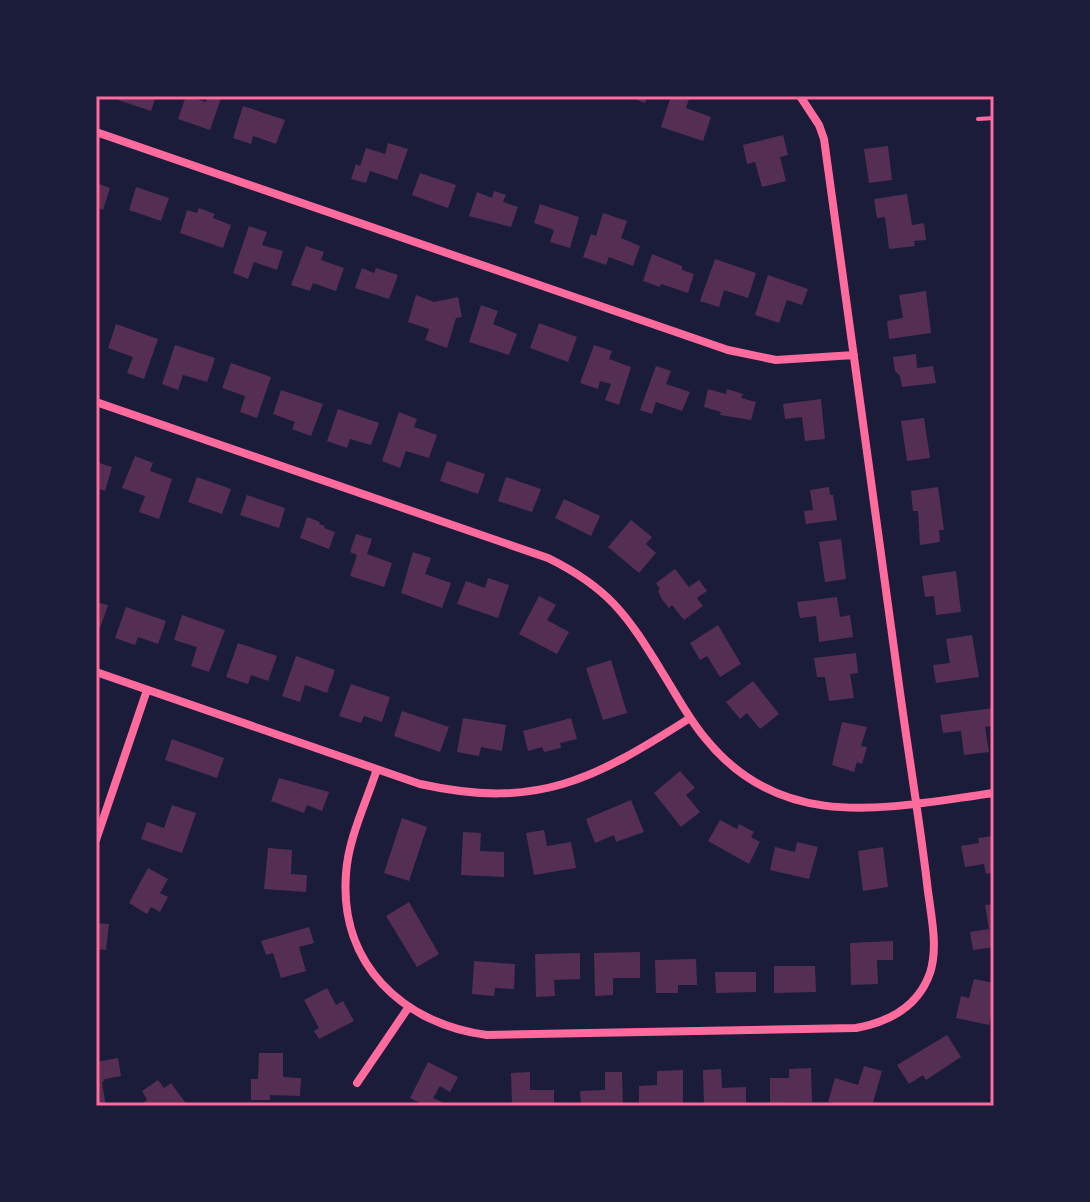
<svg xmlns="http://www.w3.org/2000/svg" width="1090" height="1202" font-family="'Asap Condensed',sans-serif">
<rect width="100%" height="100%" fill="#1b1b3a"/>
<!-- building -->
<path fill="#542f53" d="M120 96H156L151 111 118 100Z
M186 96 206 102 208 96 221 98 210 130 178 119Z
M626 96H648L645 103Z
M671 96H690L686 108 711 117 703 141 661 127Z
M243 106 285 120 276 144 253 136 251 144 233 138Z
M783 135 788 155 780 157 786 181 762 187 755 162 747 164 743 145Z
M388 143 408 149 397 180 370 171 366 183 351 179 356 164 360 166 366 148 385 154Z
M888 146 892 180 869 183 864 149Z
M420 173 456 185 448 208 412 195Z
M96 183 110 188 103 210 96 207Z
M136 187 169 198 161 221 129 210Z
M494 191 506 195 503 202 518 207 511 227 469 216 477 192 492 198Z
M907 194 912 225 924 223 926 240 914 241 915 246 889 249 885 217 877 218 874 199Z
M540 204 579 217 570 248 550 242 554 230 534 223Z
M199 208 215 214 213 218 231 225 223 248 180 233 187 210 197 213Z
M603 213 627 221 621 238 640 246 633 266 609 257 606 265 583 257 591 234 596 236Z
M249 226 267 232 262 245 283 251 277 270 254 262 248 279 233 273Z
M306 246 324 252 321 260 344 268 336 291 313 283 310 291 291 285Z
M652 254 682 266V270L694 274 688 293 661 284 660 287 643 281Z
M715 259 756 273 748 298 724 290 719 307 700 301Z
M362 268 374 273 376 268 398 275 389 299 355 288Z
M768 275 808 289 802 305 787 300 779 323 755 315Z
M926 291 931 333 889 339 887 321 903 318 899 295Z
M416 295 434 302 458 297 462 317 456 318 447 348 425 340 429 329 408 322Z
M481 305 498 311 493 324 517 334 509 355 469 342Z
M539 323 577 337 568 362 530 348Z
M116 324 158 339 144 379 127 373 133 357 108 348Z
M175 345 215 358 207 382 183 375 178 390 162 384Z
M594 345 612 351 609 359 631 367 619 405 605 400 611 384 600 381 598 389 580 383Z
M916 354 917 368 933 366 936 383 902 387 900 376 895 371 893 357Z
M231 363 271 377 257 418 240 412 245 396 222 388Z
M656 366 671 371 666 384 690 392 682 411 656 402 652 414 640 410Z
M708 389 726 394 727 389 743 394 741 398 756 402 751 420 720 415 721 412 704 407Z
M281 390 323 404 311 436 292 429 295 422 273 414Z
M821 399 825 439 805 441 802 417 785 419 783 404Z
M338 409 379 423 371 445 350 439 347 448 327 441Z
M399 412 417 419 414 427 437 435 429 458 406 451 400 468 382 461Z
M924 418 930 458 907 461 901 421Z
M135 456 153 463 150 471 172 479 159 519 139 512 145 496 122 488Z
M447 461 485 474 478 494 440 481Z
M96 462 112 467 105 491 96 488Z
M197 477 231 489 222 514 188 502Z
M506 477 541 489 532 512 498 501Z
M829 487 830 495H833L837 520 806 524 804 511 813 510 810 490Z
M938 487 944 530H939L940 542 920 545 918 511H913L911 491Z
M247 495 285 508 279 528 240 515Z
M564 499 600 516 591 536 555 518Z
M307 517 320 522 319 524 325 526 324 528 335 532 329 549 300 538Z
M631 520 652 537 646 544 656 553 639 573 608 547Z
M356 534 372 539 367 554 392 563 384 587 350 576 357 555 350 552Z
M841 539 846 579 825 582 819 542Z
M413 552 431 558 425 574 451 583 442 608 401 593Z
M675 569 689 587 699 580 707 591 697 598 703 606 684 620 672 605 669 608 661 598 658 590 660 589 656 583Z
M956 571 961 612 936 615 934 596 925 597 922 576Z
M488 578 509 585 498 618 457 604 466 581 485 588Z
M539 596 556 605 547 620 569 632 557 654 519 634Z
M837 597 840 617 850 615 853 637 819 642 816 616 800 618 797 602Z
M96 602 108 605 100 628 96 627Z
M126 607 166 621 158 644 138 637 135 645 115 638Z
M182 615 225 630 209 672 191 666 197 647 174 640Z
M718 625 741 664 720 677 707 656 700 660 690 643Z
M972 635 979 677 936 683 933 665 950 663 946 639Z
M238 643 277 656 268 681 251 675 248 684 226 677Z
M856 653 858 673 850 674 854 698 829 701 825 677H817L814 658Z
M296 656 335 670 327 693 305 685 300 702 282 696Z
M611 660 627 713 603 720 586 668Z
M753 681 779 714 760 729 747 713 740 719 726 702Z
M351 684 390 697 382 722 364 716 361 723 339 716Z
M994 708V726L985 727 989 752 964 755 961 731 943 733 940 715Z
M402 711 449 727 440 752 394 736Z
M463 718 506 725 502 751 481 747 479 756 457 752Z
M571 718 577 739 560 743 561 748 544 752 542 747 528 751 523 731Z
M842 722 867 727 861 746 867 747 862 764 857 762 854 772 832 765Z
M172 739 224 758 217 778 165 760Z
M680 771 695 788 686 795 700 812 681 827 654 793Z
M279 778 329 792 322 811 307 805 304 813 271 801Z
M631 800 644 832 616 842 614 835 595 843 586 819Z
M172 805 196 813 182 853 141 839 147 822 164 828Z
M402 818 427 827 409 881 384 873Z
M720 820 737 829 739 824 754 832 751 837 760 842 749 864 708 841Z
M544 830 547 846 571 842 576 868 534 875 526 833Z
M463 832 481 833 480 851 504 852V877L461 875Z
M994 836V873L986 874 984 864 965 867 961 846 979 843 978 838Z
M797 842 818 847 809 879 770 870 775 847 795 852Z
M883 847 888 887 863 891 858 851Z
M268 848 292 850 291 874 307 875 306 892 264 889Z
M148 868 168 879 160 893 168 897 160 912 151 907 147 914 129 903Z
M409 902 439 954 417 967 386 916Z
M994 904V947L973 950 970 932 989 929 985 905Z
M96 923 109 924 106 950 96 949Z
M309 927 314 943 299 947 306 971 281 978 273 953 266 955 261 941Z
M893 941V960H877L878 984 851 985 850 943Z
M640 952V978H613V995L595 996 594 953Z
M580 953V979L554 980 555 996 536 997 535 954Z
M696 959 697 985H678V993H656L655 960Z
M474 961 515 964 514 989 495 988 494 996 472 994Z
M774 966H815L816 992 774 993Z
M715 972H756V992L716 993Z
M974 979 994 983V1004L989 1025 956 1018 961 996 969 998Z
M327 988 336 1005 343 1001 354 1021 319 1039 314 1031 319 1028 304 1000Z
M947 1035 961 1057 926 1080 923 1075 909 1084 897 1065Z
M259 1053H283V1077L301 1078 300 1096 270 1095V1100H251V1079H258Z
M118 1058 121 1076 105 1079 102 1083 106 1106H96V1062Z
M428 1062 458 1077 450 1092 440 1086 433 1098 442 1102 440 1106H426L410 1098Z
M864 1066 882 1071 872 1106H842L828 1102 835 1078 858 1085Z
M811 1068 812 1102 770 1103V1078H789V1069Z
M721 1069 722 1088 746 1087V1106H704L703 1070Z
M683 1070V1106H639V1086L657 1085V1071Z
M530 1072V1090H554V1106H512L511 1073Z
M605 1072H622L623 1106H581L580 1091 605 1090Z
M158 1080 164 1088 171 1083 188 1106H147L144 1102 147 1100 142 1091Z"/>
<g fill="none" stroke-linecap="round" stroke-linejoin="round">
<!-- service -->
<path stroke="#ff6b9d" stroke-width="4" d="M978 119 994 118"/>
<!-- minor -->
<path stroke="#ff6b9d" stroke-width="8" d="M96 132 728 350 776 360 854 355
M96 402 548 558C609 588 627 615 662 672 676 694 688 718 705 738 783 835 889 807 994 793
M96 672 420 784C538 810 593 780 690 718
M377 769C366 803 348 839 346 874 339 964 403 1024 487 1035L856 1028C889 1022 918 1007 930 973 939 945 930 912 927 883 919 817 908 751 899 685 873 503 850 321 824 139L819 125 800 96
M96 840 147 690
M357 1083 408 1008"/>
</g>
<!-- border -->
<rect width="1090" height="1202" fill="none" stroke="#1b1b3a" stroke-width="196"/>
<rect x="98" y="98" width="894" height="1006" fill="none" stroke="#ff6b9d" stroke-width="3"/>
</svg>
